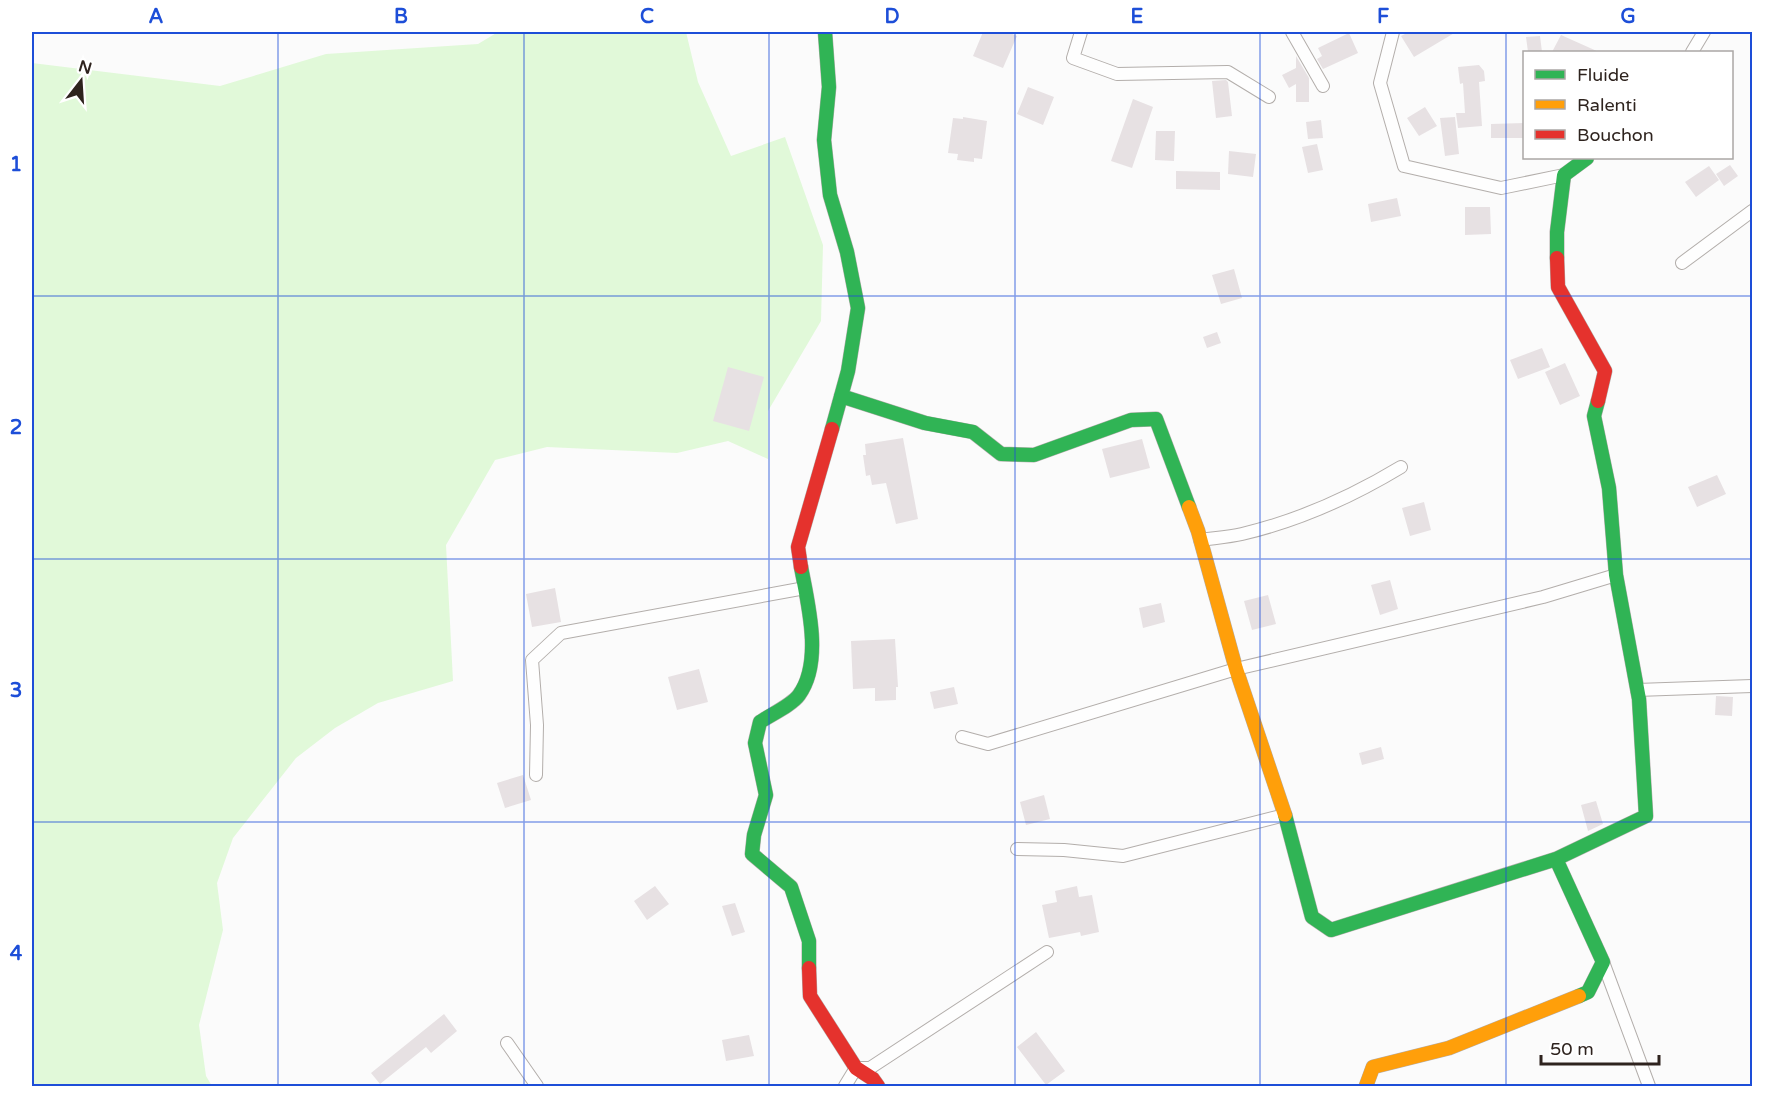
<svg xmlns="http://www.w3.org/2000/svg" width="1784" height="1118" font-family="'Varela Round',sans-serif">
<rect width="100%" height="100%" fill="#fbfbfb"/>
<!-- green -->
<path fill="#e1f9d9" d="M498 32H686L698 82 731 156 785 137 823 245 821 321 768 411V459L728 441 677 453 547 447 495 460 446 545 453 681 378 703 335 728 296 758 233 838 217 883 223 930 199 1025 206 1076 212 1086H32V63L220 86 326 54 478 44Z"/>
<!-- building -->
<path fill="#e7e1e3" d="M983 32H1008L1017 36 1003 68 973 56Z
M1409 32H1456L1414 57 1401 36Z
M1349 33 1358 53 1323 69 1317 59 1322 56 1318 48Z
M1561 35 1599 52H1552Z
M1540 36 1542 52H1528L1526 37Z
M1296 56 1309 78V102H1296V84L1289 88 1282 75 1296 68Z
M1479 65 1484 71 1485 81 1479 82 1482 126 1458 128 1456 113H1465L1463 83 1460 84 1458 67Z
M1226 80 1228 82 1232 116 1216 118 1212 81Z
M1028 87 1054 97 1043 125 1017 114Z
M1133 99 1153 107 1132 168 1111 161Z
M1425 107 1437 126 1419 136 1407 118Z
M963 117 987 121 982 159 974 158V162L957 160 958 154 948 153 953 118 963 119Z
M1455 117 1459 154 1445 156 1440 118Z
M1321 120 1323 138 1308 139 1306 122Z
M1524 123V138H1491V124Z
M1156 131H1175L1174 161 1155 160Z
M1317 144 1323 170 1308 173 1302 147Z
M1229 151 1256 154 1253 177 1228 174Z
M1730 165 1738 176 1724 186 1716 174Z
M1709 166 1719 180 1696 197 1685 182Z
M1176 171 1220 172V190L1176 189Z
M1397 198 1401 216 1371 222 1368 204Z
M1465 207H1490L1491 234 1465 235Z
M1234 269 1242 298 1221 304 1212 275Z
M1217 332 1221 343 1207 348 1203 337Z
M1542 348 1550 367 1518 379 1510 360Z
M1565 363 1580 396 1560 405 1545 372Z
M728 367 764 377 749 431 713 421Z
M903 438 918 519 896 524 886 483 872 485 870 475 866 476 863 455H866L865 444Z
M1142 439 1150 468 1110 478 1102 449Z
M1717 475 1726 494 1697 507 1688 487Z
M1424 502 1431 530 1410 536 1402 508Z
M1390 580 1398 609 1380 615 1371 585Z
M555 588 561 622 532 627 526 594Z
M1268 595 1276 624 1252 630 1244 601Z
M1161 603 1165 622 1143 628 1139 608Z
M895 639 898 687H896V700L875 701V688L853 689 851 641Z
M699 669 708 702 677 710 668 677Z
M954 687 958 704 934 709 930 692Z
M1716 696 1733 697 1732 716 1715 715Z
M1381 747 1384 759 1362 765 1359 753Z
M523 775 531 800 505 808 497 783Z
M1044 795 1050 819 1026 825 1020 802Z
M1596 801 1603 824 1588 831 1581 805Z
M655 886 669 904 647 920 634 901Z
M1077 886 1079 897 1092 895 1099 932 1081 936 1080 932 1049 938 1042 905 1057 902 1055 891Z
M735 903 745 932 732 936 722 906Z
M444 1014 457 1031 431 1053 426 1047 380 1084 371 1073Z
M1036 1032 1065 1071 1046 1085 1017 1047Z
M749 1035 754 1056 726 1061 722 1040Z"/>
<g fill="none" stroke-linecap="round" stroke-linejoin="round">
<!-- street casing -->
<g stroke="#b3aeab" stroke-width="14">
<path id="street" d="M1081 32 1073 58 1117 74 1228 72 1269 97
M1292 32 1323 86
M1393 32 1380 83 1404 166 1501 188 1564 175
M1692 52 1704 32
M1682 263 1752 211
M1200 540C1214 538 1229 537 1242 534 1297 521 1353 496 1401 467
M1637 690 1752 686
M962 737 988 744 1236 669 1543 597 1616 575
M536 775 537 725 532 660 561 633 805 588
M1017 849 1064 850 1123 856 1285 815
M1603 962 1649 1086
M507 1043 537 1086
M845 1086 856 1068H870L1047 952"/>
</g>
<!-- fast casing -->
<g stroke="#b3aeab" stroke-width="15">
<path id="fast" d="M825 32 829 87 824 140 830 195 847 252 858 308 848 371 832 429
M1557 258V232L1564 175 1587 158
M841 396 925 423 973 432 1001 454 1034 455 1131 420 1156 419 1189 507
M801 567C808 604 823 662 799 695 792 705 770 715 760 722L755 743 766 795 754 835 752 854 791 887 809 941V968
M1285 815 1312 917 1331 930 1556 859 1603 962 1588 992 1579 996
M1556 859 1646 816 1639 699 1616 575 1609 488 1594 416 1598 401"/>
</g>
<!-- slow casing -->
<g stroke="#b3aeab" stroke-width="15">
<path id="slow" d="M1189 507 1198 531 1236 669 1285 815
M1366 1086 1373 1067 1449 1048 1579 996"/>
</g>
<!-- jam casing -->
<g stroke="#b3aeab" stroke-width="15">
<path id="jam" d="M1557 258 1558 287 1605 371 1598 401
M801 567 798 547 832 429
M809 968 810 996 856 1068 873 1079 878 1086"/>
</g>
<!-- street -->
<use href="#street" stroke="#fefefe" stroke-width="12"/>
<!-- fast -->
<use href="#fast" stroke="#30b455" stroke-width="14"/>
<!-- slow -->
<use href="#slow" stroke="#ff9f0a" stroke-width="14"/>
<!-- jam -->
<use href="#jam" stroke="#e5322d" stroke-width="14"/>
</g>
<!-- grid -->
<path fill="none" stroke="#1d4ed8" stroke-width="1.5" stroke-opacity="0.55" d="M278 32V1086M524 32V1086M769 32V1086M1015 32V1086M1260 32V1086M1506 32V1086M32 296H1752M32 559H1752M32 822H1752"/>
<!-- border -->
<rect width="1784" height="1118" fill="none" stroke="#ffffff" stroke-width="66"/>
<!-- legend -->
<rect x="1523" y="51" width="210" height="108" fill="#ffffff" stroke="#aba7a5" stroke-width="1.5"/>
<rect x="1535" y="70" width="30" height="9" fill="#30b455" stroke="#aba7a5" stroke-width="1.5"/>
<text x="1577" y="81" font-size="18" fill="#2e231e">Fluide</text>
<rect x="1535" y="100" width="30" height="9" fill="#ff9f0a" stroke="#aba7a5" stroke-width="1.5"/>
<text x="1577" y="111" font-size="18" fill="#2e231e">Ralenti</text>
<rect x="1535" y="130" width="30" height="9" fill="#e5322d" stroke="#aba7a5" stroke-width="1.5"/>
<text x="1577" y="141" font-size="18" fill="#2e231e">Bouchon</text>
<!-- north arrow -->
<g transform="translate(81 81) rotate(17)" stroke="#ffffff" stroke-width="4.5" paint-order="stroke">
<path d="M0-4.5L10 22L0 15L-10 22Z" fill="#2e231e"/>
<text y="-9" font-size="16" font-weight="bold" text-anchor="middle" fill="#2e231e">N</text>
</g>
<!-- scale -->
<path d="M1541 1055v9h118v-9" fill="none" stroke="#2e231e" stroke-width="3"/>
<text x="1550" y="1055" font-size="18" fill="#2e231e" stroke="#ffffff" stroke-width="4.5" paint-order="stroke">50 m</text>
<rect x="33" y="33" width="1718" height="1052" fill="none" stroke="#1d4ed8" stroke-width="2"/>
<g font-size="20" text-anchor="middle" font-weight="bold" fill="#1d4ed8">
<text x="156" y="23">A</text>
<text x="401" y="23">B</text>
<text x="647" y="23">C</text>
<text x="892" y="23">D</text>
<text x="1137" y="23">E</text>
<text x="1383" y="23">F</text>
<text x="1628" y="23">G</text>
<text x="16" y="171">1</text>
<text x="16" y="434">2</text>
<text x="16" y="697">3</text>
<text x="16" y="960">4</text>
</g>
</svg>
